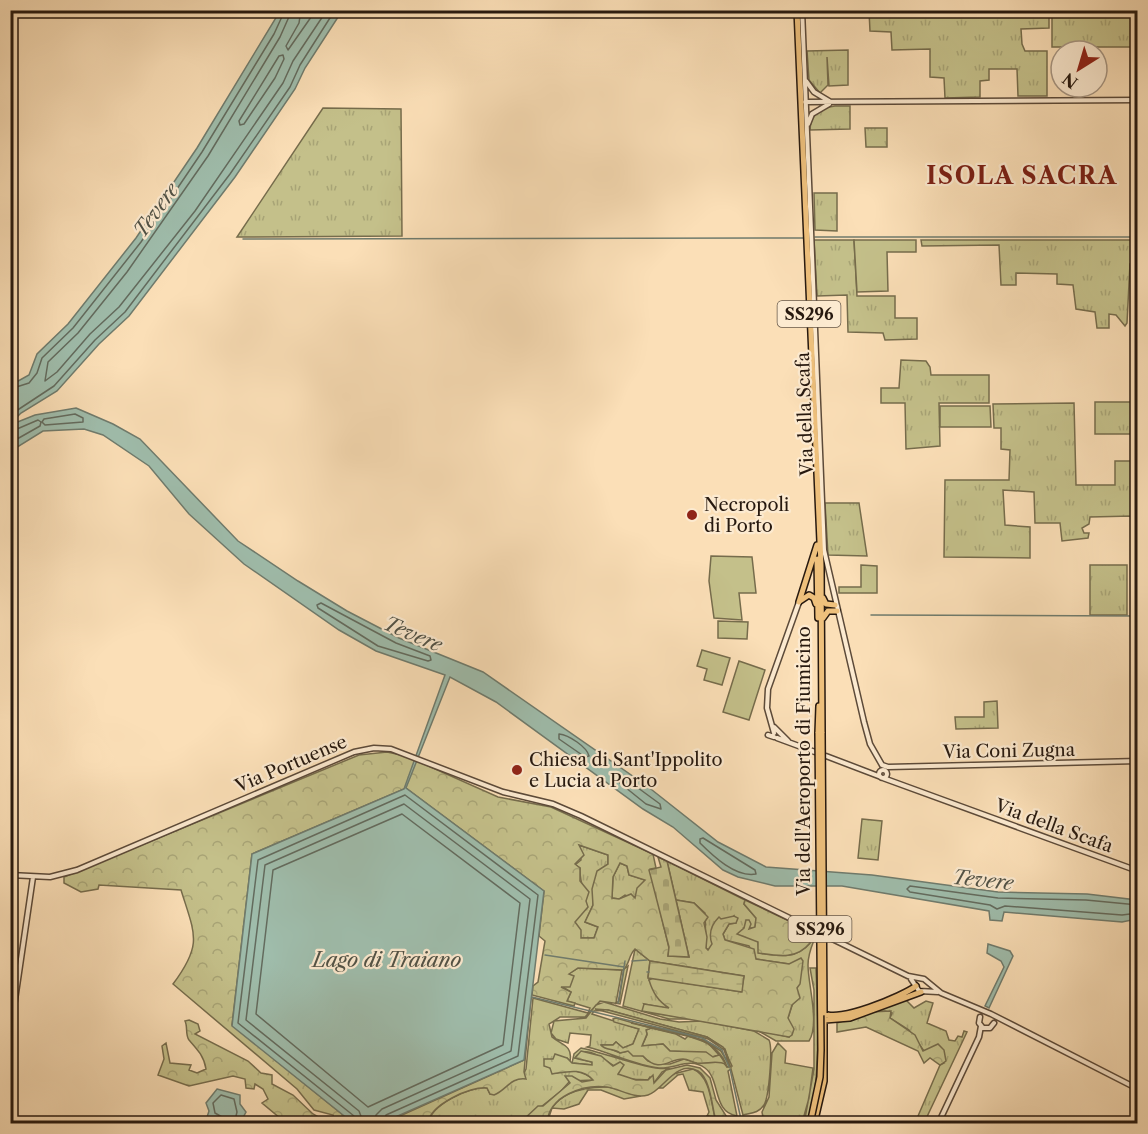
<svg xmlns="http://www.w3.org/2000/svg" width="1148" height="1134" font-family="'Libre Caslon Text',serif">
<defs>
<pattern id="grass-tufts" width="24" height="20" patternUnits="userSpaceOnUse" patternTransform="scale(1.5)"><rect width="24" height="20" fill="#c4c08a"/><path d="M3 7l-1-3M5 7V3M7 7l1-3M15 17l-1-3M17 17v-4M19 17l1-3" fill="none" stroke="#a8a476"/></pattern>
<pattern id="forest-crowns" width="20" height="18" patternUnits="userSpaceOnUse" patternTransform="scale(1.5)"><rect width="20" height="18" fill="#c4c08a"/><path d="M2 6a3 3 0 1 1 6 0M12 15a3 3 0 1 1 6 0" fill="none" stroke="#a8a476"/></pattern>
<pattern id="wetland-marsh" width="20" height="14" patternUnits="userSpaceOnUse" patternTransform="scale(1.5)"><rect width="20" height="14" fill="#c4c08a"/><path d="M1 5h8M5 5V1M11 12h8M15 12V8" fill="none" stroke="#a8a476"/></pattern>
<pattern id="cemetery-stones" width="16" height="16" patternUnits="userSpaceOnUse" patternTransform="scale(1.5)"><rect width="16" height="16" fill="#c4c08a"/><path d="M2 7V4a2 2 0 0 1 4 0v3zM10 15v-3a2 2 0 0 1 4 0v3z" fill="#a8a476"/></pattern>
</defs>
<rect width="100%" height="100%" fill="#fbdfb7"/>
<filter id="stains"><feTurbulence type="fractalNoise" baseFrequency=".00333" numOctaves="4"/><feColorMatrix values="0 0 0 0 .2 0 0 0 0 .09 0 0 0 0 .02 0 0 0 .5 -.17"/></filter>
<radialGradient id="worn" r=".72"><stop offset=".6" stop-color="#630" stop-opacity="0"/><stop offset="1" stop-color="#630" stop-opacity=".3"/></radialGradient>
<!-- grass -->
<path fill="url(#grass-tufts)" stroke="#766c4c" stroke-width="1.5" fill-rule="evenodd" d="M869 11H929L930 15 1049 13V28L1021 29 1022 44 1025 51H1047V96H1018L1017 69H989V80L980 81V97L945 98 944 78 930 77V49L892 50 891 32 870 31Z
M1052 11H1137V47H1052Z
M848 50V85L829 86 827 57 828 85 820 93 809 80 807 51Z
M835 106H850V129L810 130C810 115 820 108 835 106Z
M323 108 401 109 402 236 237 237Z
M865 128H887V147H866Z
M814 193H837V231L815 230Z
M814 240H854L857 296H895V318H917V339L885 340 883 333 848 332 847 295 817 296Z
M921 240H1137V263L1130 264 1127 323 1125 326 1116 315 1109 314V328H1097L1095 312 1076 309 1073 285 1057 284V274L1016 273V285H1001L999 245 922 246Z
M901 360 926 361 930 367 931 375H989V403H939L940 446 906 449 905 403H881V388H899Z
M1095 402H1137V544H1132V516L1090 517 1089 524 1082 528 1084 533H1089L1088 538 1062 541 1060 523H1035L1034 492 1003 490 1005 525 1030 527V558L944 557 945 480H1009L1010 450 1001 449V428H994L993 404 1074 403 1076 485H1115V461H1131V434H1095Z
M825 503H859L867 556 828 555Z
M1090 565H1127V615H1090Z
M997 701 998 728 956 729 955 717H984V702Z
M862 819 882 821 878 860 858 858Z
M579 845 608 855V864L593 893V905L585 922 598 927 594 938H581L574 922C597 893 579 897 580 868L575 865 581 860Z
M667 861 745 900 744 904 756 918 755 928H744L758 942 759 953C778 956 796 960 810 943L809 935 802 927 816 935C813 944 808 952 808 965 808 985 820 1024 809 1041H776L757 1030 789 1037 788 1018 797 990 789 964 756 959 749 946 725 940 723 934 729 924 736 923 734 916 709 950 706 948 705 913 694 903 676 900Z
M620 863 627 866 629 875 645 880 635 899 625 895 619 899 612 898 613 877Z
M635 949 650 961 648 977 653 978 649 980 670 1009 644 1004 652 1013 696 1019H669L623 1006Z
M628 966 620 1004 600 1001 585 1017H560L549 1024 552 1037C561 1045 573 1045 570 1061L567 1058 553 1059 550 1068 557 1073C568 1067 585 1072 594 1080L570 1081 561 1091 522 1122 428 1124C430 1105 470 1086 487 1088L490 1094H494L509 1082 521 1078 526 1069 533 998 588 1013 590 1008 567 1001 571 992 561 986 571 983 572 979 568 974 578 968 622 970 616 1003 619 1001 624 969Z
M810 968H816C817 999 823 1103 804 1124L814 1069V990Z
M905 999 914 1008 926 1001 933 1003 927 1023 946 1031 949 1040 955 1041 958 1036 962 1037 964 1031 967 1032 924 1123H915L940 1065 944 1063 924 1051 909 1030 890 1018 892 1013 885 1011 870 1012Z
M604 1002 660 1019 679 1022 702 1021 754 1031 769 1040C773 1048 769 1097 764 1105 759 1113 751 1113 743 1115L731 1069 728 1071 737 1116C712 1112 721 1080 705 1068 690 1057 675 1069 659 1068 637 1066 609 1052 587 1047L590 1046 591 1035 570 1033 568 1043 556 1039 551 1033 554 1021 586 1018 596 1005ZM608 1010 707 1037 725 1049 731 1067H727L723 1062 697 1063 684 1059 670 1064H658L648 1061 643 1056 628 1051 620 1053 601 1045H613L616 1042 623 1048 633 1044 639 1029 592 1014 594 1011Z
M651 1028 676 1034 685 1039 688 1036 708 1043 719 1055 712 1057 703 1053 670 1051 663 1044 642 1046 647 1035 646 1030Z
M778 1043 786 1051 785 1063 813 1068 809 1098 802 1123H764L762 1112 769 1097 772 1053Z
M581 1048C603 1052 652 1072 670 1068L662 1072 654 1083 650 1077 648 1080C638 1079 627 1081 618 1074L619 1069C607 1063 585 1041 575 1058L592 1062 593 1065 572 1063 574 1054Z
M693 1069C710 1076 711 1102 715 1118L707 1116 709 1112 703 1092 689 1090 683 1074 678 1075 663 1088H659L669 1075Z
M609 1087 641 1096 624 1099 601 1090H588L579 1104 564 1109 552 1108 549 1117 552 1123 547 1124C549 1094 583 1086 609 1087Z"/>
<!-- forest -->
<path fill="url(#forest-crowns)" stroke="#766c4c" stroke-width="1.5" fill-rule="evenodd" d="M387 752 406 756 498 797 551 807 653 854 656 868 650 869 669 948 668 956 689 957 676 900 694 903 708 917 704 923 707 937 706 948 708 950 712 944C708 933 711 925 719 917L721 919 734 916 738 918 736 923 729 924 723 934 725 940 754 949 756 959 789 964 801 958 803 961 800 984 797 988 800 998 792 1005 788 1018 794 1029 792 1035 789 1037 642 1011 644 1004 669 1008C658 1001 653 993 649 980L653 978 741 992 744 976 650 961 635 949C628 956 630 964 623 970L578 968 569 974 574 976 570 987H561L571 992 567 1001 575 1003 574 1006 532 995 533 986 538 982 545 941 539 936 544 891 406 788 252 854 232 1025 353 1123H335L333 1115 314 1110 297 1089 173 984C203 944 195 935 181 890L99 885 98 889 81 892 64 883V877L359 755ZM579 845 608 855V864L597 871 592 889 593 905 585 922 598 927 594 938H581V930L575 922 588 907 586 901 589 892 580 881V868L575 864 584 855ZM620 863 627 866 629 875 645 880 637 888 635 898 631 894 619 899 612 898 613 877Z
M745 900 802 927 809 935 810 943C796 960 778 956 758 953V942L737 934 744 928 746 920H749L751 924 749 929 755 927 756 918 744 904Z
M531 998 524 1072 526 1079C510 1077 507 1090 494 1095L490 1094 487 1088C470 1086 430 1105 428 1123L382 1124 524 1060Z
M891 1011 890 1018 915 1035 923 1051 938 1044 944 1050 946 1061 940 1065 930 1058 924 1063 918 1051 866 1027 837 1032V1023L870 1012Z
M616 1018 651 1028 646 1030 647 1034 642 1046 663 1044 670 1051 706 1052 713 1057 719 1055 714 1047 726 1064C716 1060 707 1064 697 1063 692 1062 688 1059 683 1059 668 1059 660 1074 643 1056H633L628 1051 620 1053C615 1048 605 1051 601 1045H613L616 1042 623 1048 633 1044 639 1029 614 1022 613 1019Z
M189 1020 198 1024 200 1031 195 1034 248 1061 261 1073 272 1075V1084L293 1095 313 1114 329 1123H286L262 1103 268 1099 263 1089 255 1084 254 1089 246 1088 245 1079 233 1076 189 1086 158 1075 164 1059 162 1046 166 1043 170 1063 191 1065 189 1070 197 1073 206 1069C204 1056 197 1049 189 1040 185 1035 188 1027 185 1021Z
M581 1051 601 1056 613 1066 620 1062 624 1065 618 1074 636 1080H648L653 1075 654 1083 666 1070 687 1065 700 1068 710 1078 716 1100 728 1119 739 1118 741 1123 702 1122 707 1116 715 1117C712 1105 710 1078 698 1071 676 1059 663 1091 648 1095 634 1099 620 1089 607 1087 583 1084 549 1096 547 1123L507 1124 513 1120 522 1121 538 1106H543L570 1083 565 1076H572L582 1082 593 1080C582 1067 566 1072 552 1074L550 1068 544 1066V1059H553L555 1054 567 1058 572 1063 592 1065V1062L575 1058Z"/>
<!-- wetland -->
<path fill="url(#wetland-marsh)" stroke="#766c4c" stroke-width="1.5" d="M650 961 744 976 742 992 648 978Z
M595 1009 608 1010 707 1037 723 1047 732 1066 727 1067C716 1032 662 1030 631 1023L704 1040 721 1051 730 1066 724 1050 708 1039Z"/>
<!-- cemetery -->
<path fill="url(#cemetery-stones)" stroke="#766c4c" stroke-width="1.5" d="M658 857 667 861 689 957 668 956 669 947 649 870 661 867Z"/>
<!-- green -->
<path fill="#c4c08a" stroke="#766c4c" stroke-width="1.5" d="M854 240H916V252H887L888 291 857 292Z
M940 406H990L991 427H940Z
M711 556 752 557 756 593H739L742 620 714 618 709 581Z
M861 565 877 566V593H839V587H861Z
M718 621 748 622 747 639 718 638Z
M702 650 730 658 722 685 704 680 707 669 697 666Z
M739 661 765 670 749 720 723 712Z"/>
<!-- water -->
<path fill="#9fbdac" stroke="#6f7b6d" stroke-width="1.5" d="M280 11H342L305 68 295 89 235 177 129 316 99 344 57 391 21 413 11 423V385L29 375 37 354 68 324 136 238 197 148Z
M76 408 113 424 140 439 238 541 298 581 347 611 399 638 483 672 647 786 718 842 766 867 872 875 998 892 1087 894 1137 900V919L1122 922 1004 912 1002 921 990 920 989 911 842 886H775L738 877 723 870 673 827 643 809 496 702 450 677 406 788 544 891 524 1060 382 1123H353L232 1026 252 854 404 789 445 675 376 651 339 630 244 564 189 514 149 466 103 435 84 429 43 431 11 451 10 425 35 415Z
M988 944 1010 951 1013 956 989 1008 985 1006 1004 967 1001 961 987 953Z
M217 1089 240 1095V1104L246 1112 240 1123H221L207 1117 209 1111 206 1103Z"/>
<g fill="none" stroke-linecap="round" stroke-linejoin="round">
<!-- shore -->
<path stroke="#636b5e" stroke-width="1.5" d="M292 10 280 37 208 156 127 272 78 333 48 362 45 381 57 372 90 334 119 307 195 211 283 83 293 61 327 10
M301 10 299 23 286 46 288 50 316 10
M279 56 283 55 284 59 275 78 244 124 240 125 239 121Z
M10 389 29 383 37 373 42 358 73 328 141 242 202 152 274 34 285 10
M75 414 83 418V422L45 425 42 422 44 419Z
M10 415 54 386 95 340 125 312 230 174 290 87 300 65 335 10
M10 432 38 420 41 422 40 426 10 443
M321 603 396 643 430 656 431 660 428 661 378 646 318 608 317 605Z
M559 734C569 735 587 747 589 756L585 757 559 739Z
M619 774 660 804 661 809 646 804 615 779V775Z
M402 814 520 903 503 1045 368 1107 256 1014 273 870Z
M703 838 755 870 756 874C736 878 713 856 700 843V839Z
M1138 905 1086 900 998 898 910 886 907 889 910 892 990 905 997 909 1005 906 1122 915 1138 913
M223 1124 222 1117 215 1113 213 1103 221 1095 234 1099 237 1112 234 1124
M356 1124 354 1116 238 1023 258 860 405 795 538 895 518 1056 386 1115 382 1124
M364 1124 359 1111 246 1020 265 865 404 804 530 899 511 1051 382 1109 376 1115 374 1124"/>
<!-- stream -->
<path stroke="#6f7b6d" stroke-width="1.5" d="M815 237H1138
M243 239 804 238
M871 615 1138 616
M545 955 624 967
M632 961 647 960
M647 972H649
M532 997 702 1038 722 1050 729 1067
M618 1003 625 961
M730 1069 742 1124"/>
<!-- minor casing -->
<g stroke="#5c4a39" stroke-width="7">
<path id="minor" d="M802 10 824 550 864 722 870 744 882 765
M806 81 814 92 829 101
M805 102 1138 100
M808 124 812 114 829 104
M774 727 788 741
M774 733 767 708 768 689 799 602
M768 735 774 737
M777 738 815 752
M826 756 881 777
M882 765 888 767 1138 761
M879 774a4 4 0 1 1 8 0a4 4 0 1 1-8 0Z
M883 778 1138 871
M10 875 50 877 77 870 354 752 374 748 391 749 503 792 553 804 581 816 908 976 924 979 941 993 991 1014 1138 1089
M911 979 919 991 938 992
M980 1017 979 1023 983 1028H990L994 1023
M10 1034 33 877
M938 1124 979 1037 981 1026"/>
</g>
<!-- major casing -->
<g stroke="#27190f" stroke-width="8">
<path id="major" d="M797 10 821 565 822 733
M817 559 818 618
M823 598 826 604 835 605
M800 601 809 595 814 598 816 604
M799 602 817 545
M823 618 828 611H837
M818 733 819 706
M825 1020 850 1018 921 992
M814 1124 824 1081V1013C836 1024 903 996 916 986"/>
</g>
<!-- minor -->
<use href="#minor" stroke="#fcead0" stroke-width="4"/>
<!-- major -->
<use href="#major" stroke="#eec07c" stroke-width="5"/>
<!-- major-bridge casing -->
<g stroke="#27190f" stroke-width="8" stroke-linecap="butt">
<path id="major-bridge" d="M822 733 824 1013
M810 1124 820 1077 821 1050 818 733"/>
</g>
<!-- major-bridge -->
<use href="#major-bridge" stroke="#eec07c" stroke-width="5"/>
</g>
<!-- markers -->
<g fill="#8f2418" stroke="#fcead0" stroke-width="2">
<circle cx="692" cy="515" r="6"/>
<circle cx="517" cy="770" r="6"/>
</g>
<g text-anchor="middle" stroke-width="4.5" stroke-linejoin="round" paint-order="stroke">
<!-- shield labels -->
<g fill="#fcead0" stroke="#675849" stroke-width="1.5">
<rect x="777.5" y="301" width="63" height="26" rx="4.5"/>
<rect x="788.5" y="916" width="63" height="26" rx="4.5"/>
</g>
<g font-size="16" font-weight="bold" fill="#27190f">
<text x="809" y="320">SS296</text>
<text x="820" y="935">SS296</text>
</g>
<!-- street labels -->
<g font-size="18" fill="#27190f" stroke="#fcead0">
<text transform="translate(805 414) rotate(-92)" y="6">Via della Scafa</text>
<text transform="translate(1009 751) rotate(-1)" y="6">Via Coni Zugna</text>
<text transform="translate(804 761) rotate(-90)" y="6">Via dell'Aeroporto di Fiumicino</text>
<text transform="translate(291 764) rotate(-23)" y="6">Via Portuense</text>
<text transform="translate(1054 826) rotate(20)" y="6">Via della Scafa</text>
</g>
<!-- poi labels -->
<g font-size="18" fill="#27190f" stroke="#fcead0" text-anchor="start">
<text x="704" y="511">Necropoli<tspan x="704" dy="21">di Porto</tspan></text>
<text x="529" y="766">Chiesa di Sant'Ippolito<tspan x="529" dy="21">e Lucia a Porto</tspan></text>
</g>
<!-- water labels -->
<g font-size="20" font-style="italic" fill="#515246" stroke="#fcead0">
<text transform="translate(156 210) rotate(-54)" y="7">Tevere</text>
<text transform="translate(413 634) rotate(23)" y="7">Tevere</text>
<text transform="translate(983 880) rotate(6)" y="7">Tevere</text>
<text x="387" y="967">Lago di Traiano</text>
</g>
<!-- district labels -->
<g font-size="24" font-weight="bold" letter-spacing="1.5" fill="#7a1f14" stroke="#fcead0">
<text x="1022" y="184">ISOLA SACRA</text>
</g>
</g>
<!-- margin -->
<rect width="1148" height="1134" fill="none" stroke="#fbdfb7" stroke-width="36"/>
<rect x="12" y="12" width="1124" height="1110" fill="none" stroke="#27190f" stroke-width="3"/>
<rect x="18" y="18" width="1112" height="1098" fill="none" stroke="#27190f" stroke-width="1.5"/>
<!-- north arrow -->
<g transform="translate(1079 69) rotate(217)"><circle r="28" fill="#fcead0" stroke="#a79683" stroke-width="1.5"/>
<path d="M0-4.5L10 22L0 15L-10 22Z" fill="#8f2418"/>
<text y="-9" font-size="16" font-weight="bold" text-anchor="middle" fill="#27190f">N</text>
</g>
<rect width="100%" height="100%" filter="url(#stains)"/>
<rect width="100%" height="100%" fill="url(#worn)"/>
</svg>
